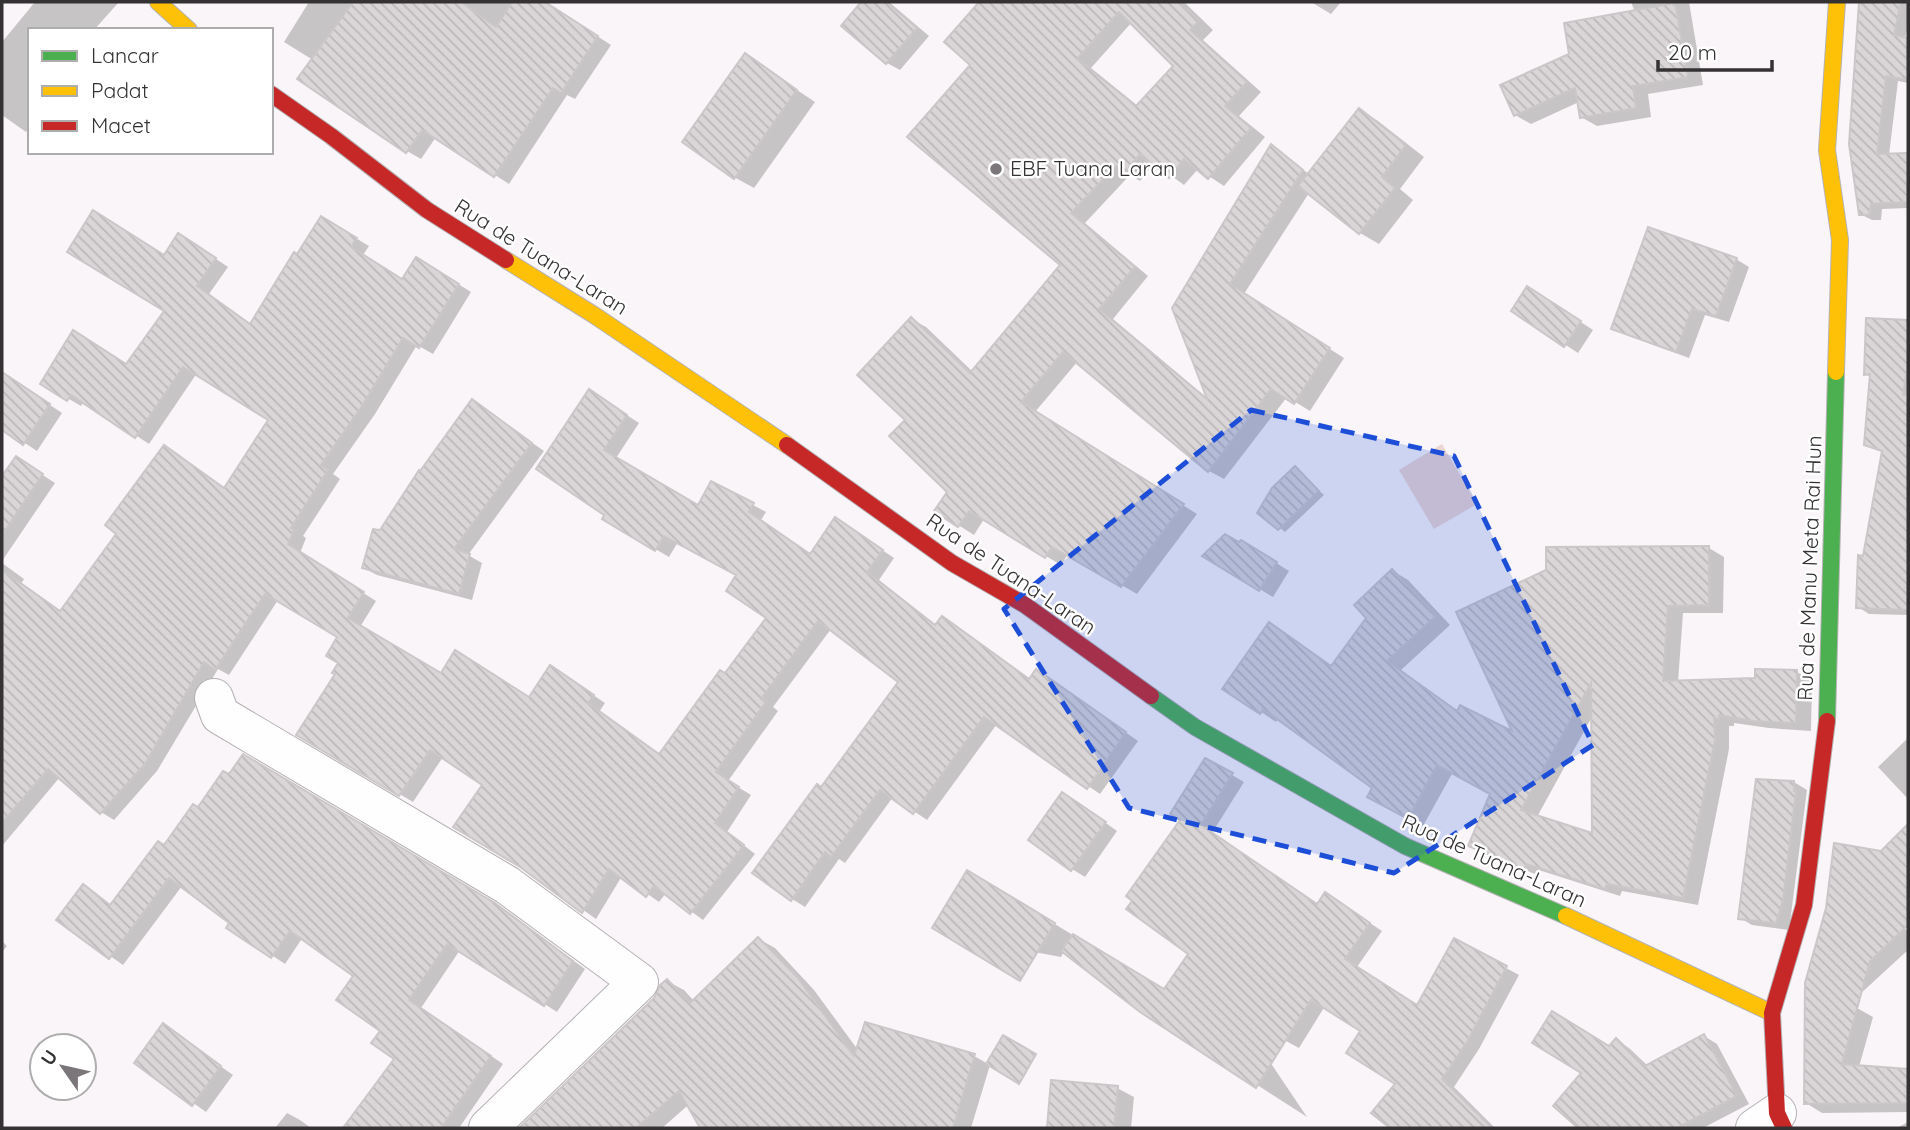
<svg xmlns="http://www.w3.org/2000/svg" width="1910" height="1130" font-family="Quicksand,sans-serif">
<defs>
<pattern id="building-back-hatch" width="6" height="6" patternUnits="userSpaceOnUse" patternTransform="scale(1.75)"><rect width="6" height="6" fill="#dad6d8"/><path d="M-1 5l2 2M0 0l6 6M5-1l2 2" fill="none" stroke="#bcb8ba"/></pattern>
</defs>
<rect width="100%" height="100%" fill="#f9f5f8"/>
<!-- green -->
<path fill="#ebd6d2" d="M1442 444 1477 504 1434 529 1399 470Z"/>
<!-- shadow -->
<path fill="#0003" fill-rule="evenodd" d="M35 2H119L94 30H30V127L26 132 2 115V42Z
M309 2H544L611 45 575 99 567 95 509 184 436 137 421 159 407 151 313 60 284 42Z
M863 2H889L929 36 900 70 887 63 843 26Z
M982 2H1184L1213 30 1203 40 1261 92 1239 116 1265 137 1224 186 1198 169 1184 185 1154 163 1140 181 1130 175 1085 223 1148 276 1113 319 1208 399 1174 308 1272 147 1309 174 1359 110 1378 121 1424 157 1400 189 1413 200 1379 244 1360 233 1309 193 1244 294 1344 358 1310 411 1287 397 1224 479 1209 471 1078 361 1035 412 1197 514 1137 594 1068 554 1061 565 984 519 974 535 936 511 949 491 907 420 911 319 926 327 973 372 1063 265 972 65 946 42ZM1132 22 1175 66 1138 106 1091 68Z
M1311 2H1341L1331 14Z
M1631 2H1689L1703 85 1648 94 1651 117 1597 126 1581 117 1579 102 1531 124 1515 115 1571 55 1635 12Z
M1860 2H1908V25L1905 39H1908V83L1898 81 1889 155H1908V208L1882 209 1881 220H1872L1860 214Z
M745 55 815 102 754 188 734 177Z
M322 218 369 246 363 255 403 281 429 266 471 292 433 354 417 345 375 414 333 474 340 479 303 536 306 538 300 553 376 601 360 627 441 675 530 699 563 675 605 703 599 712 661 755 768 618 739 575 678 542 669 557 604 519 607 514 539 469 602 399 639 423 616 458 699 507 712 483 766 512 761 520 811 555 848 527 894 558 879 580 937 626H955L1030 679H1049L1138 741 1100 794 997 724 927 820 893 797 845 863 839 859 805 907 792 899 822 789 900 682 831 629 773 707 778 711 728 781 751 795 727 832 755 854 703 920 666 893 659 902 622 876 596 919 521 866 484 785 443 757 413 802 298 734 337 674 341 662 340 636 278 600 229 675 218 669 157 771 114 820 101 812 60 777 2 846V563L24 579 21 584 62 613 225 490 271 419 197 373 149 444 84 401 81 406 42 383 127 366 167 310 165 257 191 242 228 267 209 294 252 325Z
M1736 259 1749 267 1729 322 1705 315 1689 358 1626 335 1613 328Z
M1541 296 1593 330 1578 353 1513 311Z
M1868 320 1908 322 1906 443H1908V615L1869 614 1858 607 1884 453 1866 444 1872 378 1865 374Z
M2 373 62 413 37 451 2 428Z
M472 401 544 451 468 555 482 563 472 600 377 575 364 568Z
M16 458 55 483 2 561V479Z
M1295 469 1324 495 1285 532 1260 512Z
M1709 548 1724 557 1723 613H1683L1678 682 1757 680 1797 672 1812 681 1811 731 1769 728 1734 723V726H1729V749L1698 905 1622 891 1620 896 1542 871 1540 876 1485 854 1470 846 1492 793 1453 772 1423 826 1370 796 1374 788 1278 718 1276 722 1225 688 1284 633 1333 667 1368 618 1393 571 1408 580 1450 625 1401 670 1458 712 1516 735ZM1593 715V835L1537 817Z
M1254 549 1289 571 1273 597 1205 556Z
M1908 738V799L1878 767Z
M1206 760 1244 782 1212 833 1318 906 1326 894 1382 931 1357 967 1418 1007 1506 968 1519 975 1479 1049 1454 1087 1495 1128H1393L1374 1113 1397 1083 1362 1031 1325 1006 1299 1048 1286 1041 1218 985 1307 1117 1141 1010 1064 951 1061 957 1029 951 987 883 1165 991 1190 953 1183 820Z
M1794 782 1807 790 1789 930 1752 925 1740 918Z
M1075 801 1117 831 1085 877 1072 869Z
M1908 827V898L1887 918 1908 931V950L1834 1018 1857 1008 1873 1017 1859 1067 1908 1070V1112L1822 1113 1806 1103 1881 852Z
M165 847 508 913 585 969 557 1012 460 950 421 1008 503 1064 459 1128H345L396 1058 355 975 303 937 285 964 229 927 231 923 182 886 123 965 59 920 96 894 112 906Z
M759 939 775 948 814 990 858 1050 974 1056 990 1065 971 1128H700L697 1120 725 1073 662 1128H522L656 999 667 981 684 990 694 1001Z
M2 941 7 946 2 952Z
M164 1026 233 1075 206 1112 137 1063Z
M1704 1036 1717 1044 1749 1104 1703 1128H1580L1555 1106 1617 1041 1629 1048 1648 1066Z
M1053 1081 1117 1088 1134 1097 1131 1128H1049Z
M287 1113 300 1120 311 1128H275Z
M1908 1122V1128H1897Z"/>
<!-- building -->
<path fill="url(#building-back-hatch)" stroke="#cbc7c9" stroke-width="2" fill-rule="evenodd" d="M353 2H461L496 27 512 2H545L598 36 561 93 553 88 494 177 422 130 406 153 297 79Z
M861 2H887L917 28 886 64 841 26Z
M979 2H1179L1199 21 1190 30 1247 82 1225 106 1251 128 1208 179 1184 159 1169 178 1140 154 1124 174 1116 166 1071 213 1135 267 1099 309 1207 399 1172 308 1271 144 1303 170 1230 284 1330 348 1294 404 1271 389 1208 472 1063 352 1021 402 1184 504 1121 587 1052 547 1045 558 969 511 958 527 934 511 947 492 889 436 905 420 857 375 911 317 970 373 1060 265 907 137 970 65 944 42ZM1119 12 1173 66 1136 106 1077 59Z
M1859 2H1901L1894 35 1908 38V80L1886 76 1877 154 1908 153V202L1871 204 1869 215H1859L1849 144Z
M1675 3 1688 77 1633 86 1636 108 1580 118 1575 88 1514 116 1500 85 1569 54 1564 23Z
M745 53 797 90 734 179 682 142Z
M1359 108 1406 145 1382 177 1395 188 1359 234 1298 186Z
M93 210 164 255 178 233 216 258 197 286 250 324 294 252 297 254 321 216 357 238 351 247 402 279 416 257 459 284 419 348 403 338 362 406 321 465 328 470 291 528 294 530 288 544 364 592 348 618 441 673 455 650 529 697 550 665 594 695 588 703 659 754 720 670 725 673 766 618 726 591 736 575 664 536 655 551 602 519 604 515 536 469 589 389 627 415 604 450 698 505 711 481 754 503 749 512 810 554 835 517 883 550 867 572 935 625 942 616 1029 679 1036 669 1126 732 1087 789 984 717 913 814 880 790 831 857 825 852 791 901 752 873 817 784 821 787 898 682 818 621 761 699 766 702 716 772 739 787 715 823 744 845 690 914 654 886 646 897 609 869 582 913 520 867 453 827 482 785 430 750 399 796 296 735 335 674 332 673 338 663 326 656 337 637 265 594 215 670 204 662 145 764 100 814 48 769 2 823V570L60 611 116 534 105 525 164 445 224 488 268 420 183 367 135 438 71 395 67 401 40 384 73 330 126 364 164 311 67 252Z
M1648 227 1737 258 1716 316 1692 309 1676 352 1611 329Z
M1527 286 1581 321 1564 347 1511 311Z
M1866 318 1908 320V365L1903 395 1908 396V610L1856 608 1858 555 1863 556 1882 451 1864 445 1870 374 1864 375Z
M2 372 50 404 23 445 2 430Z
M472 399 532 443 454 549 470 554 459 594 362 568 373 529 380 530 419 470 420 471Z
M16 456 43 474 2 535V476Z
M1295 466 1319 491 1278 530 1257 513 1272 488Z
M1225 534 1239 542 1241 540 1277 562 1259 591 1202 556Z
M1709 546V605L1668 606 1663 681 1755 678V669L1797 670 1796 723 1753 721 1719 715V719L1714 718 1715 740 1683 898 1607 884 1605 889 1526 864 1524 869 1468 846 1490 794 1437 765 1408 819 1367 797 1372 788 1263 709 1260 714 1222 689 1269 622 1331 666 1366 618 1354 605 1392 569 1436 616 1387 661 1457 711 1460 705 1512 731 1456 612 1546 570V547ZM1591 683 1592 833 1521 810Z
M243 754 495 903 573 961 544 1006 447 944 409 1000 491 1056 441 1128H343L394 1059 371 1043 380 1031 336 1000 353 976 290 931 271 958 226 928 229 923 169 878 109 959 56 920 83 884 110 905 158 841 164 845 193 804 198 807 223 771 229 774Z
M1205 758 1233 773 1201 825 1317 904 1325 892 1370 923 1345 959 1417 1005 1454 938 1507 966 1467 1042 1442 1079 1492 1128H1390L1371 1113 1395 1084 1346 1053 1360 1031 1311 1000 1256 1088 1140 1012 1061 951 1073 934 1164 989 1188 954 1126 909 1132 901 1126 896 1180 820 1170 814Z
M1756 779 1794 781V791H1796L1783 900 1776 923 1738 919Z
M1062 792 1106 822 1071 871 1028 840Z
M1908 824V925L1870 961 1842 1064 1908 1069V1103L1804 1104 1805 983 1826 908 1834 843 1881 851Z
M967 870 1055 923 1020 981 932 928Z
M758 937 798 978 854 1056 865 1022 975 1054 953 1128H700L679 1091 636 1128H519L654 998 660 985 667 979 690 1003Z
M1552 1011 1609 1046 1616 1038 1645 1066 1704 1034 1737 1096 1677 1128H1578L1553 1106 1581 1073 1532 1043Z
M163 1023 221 1066 192 1106 134 1063Z
M1003 1035 1036 1054 1019 1084 986 1064Z
M1051 1080 1118 1086 1114 1128H1047Z"/>
<g fill="none" stroke-linecap="round" stroke-linejoin="round">
<!-- street casing -->
<g stroke="#b5b1b4" stroke-width="40">
<path id="street" d="M214 698 220 715 507 885 639 982 488 1128
M1755 1128 1777 1113"/>
</g>
<!-- fast casing -->
<g stroke="#b5b1b4" stroke-width="18">
<path id="fast" d="M1151 696 1195 727 1405 846 1566 916
M1827 721 1836 372"/>
</g>
<!-- slow casing -->
<g stroke="#b5b1b4" stroke-width="18">
<path id="slow" d="M158 2 189 30
M506 260 594 315 787 445
M1836 372 1840 240 1827 150 1837 2
M1566 916 1772 1013"/>
</g>
<!-- jam casing -->
<g stroke="#b5b1b4" stroke-width="18">
<path id="jam" d="M271 94 331 136 427 210 506 260
M787 445 952 563 1025 605 1151 696
M1784 1128 1777 1113 1772 1013 1804 905 1827 721"/>
</g>
<!-- street -->
<use href="#street" stroke="#fefefe" stroke-width="38"/>
<!-- fast -->
<use href="#fast" stroke="#4caf50" stroke-width="16"/>
<!-- slow -->
<use href="#slow" stroke="#ffc107" stroke-width="16"/>
<!-- jam -->
<use href="#jam" stroke="#c62828" stroke-width="16"/>
</g>
<!-- marked area -->
<path fill="#1d4ed8" fill-opacity="0.2" stroke="#1d4ed8" stroke-width="5" stroke-dasharray="14 9" stroke-linejoin="round" d="M1251 410 1454 456 1593 745 1394 873 1129 808 1004 609Z"/>
<!-- markers -->
<circle fill="#7a7679" stroke="#fff" stroke-width="2.5" cx="996" cy="169" r="7"/>
<g text-anchor="middle" stroke-width="5" stroke-linejoin="round" paint-order="stroke">
<!-- poi labels -->
<g font-size="21" fill="#353234" stroke="#fff" text-anchor="start">
<text x="1010" y="176">EBF Tuana Laran</text>
</g>
<!-- street labels -->
<g font-size="21" fill="#353234" stroke="#fff">
<text transform="translate(541 257) rotate(32)" y="7">Rua de Tuana-Laran</text>
<text transform="translate(1810 568) rotate(-88)" y="7">Rua de Manu Meta Rai Hun</text>
<text transform="translate(1011 574) rotate(34)" y="7">Rua de Tuana-Laran</text>
<text transform="translate(1494 861) rotate(24)" y="7">Rua de Tuana-Laran</text>
</g>
</g>
<!-- border -->
<rect width="1910" height="1130" fill="none" stroke="#353234" stroke-width="7"/>
<!-- legend -->
<rect x="28" y="28" width="245" height="126" fill="#ffffff" stroke="#aeadae" stroke-width="2"/>
<rect x="42" y="51" width="35" height="10" fill="#4caf50" stroke="#aeadae" stroke-width="2"/>
<text x="91" y="63" font-size="21" fill="#353234">Lancar</text>
<rect x="42" y="86" width="35" height="10" fill="#ffc107" stroke="#aeadae" stroke-width="2"/>
<text x="91" y="98" font-size="21" fill="#353234">Padat</text>
<rect x="42" y="121" width="35" height="10" fill="#c62828" stroke="#aeadae" stroke-width="2"/>
<text x="91" y="133" font-size="21" fill="#353234">Macet</text>
<!-- north arrow -->
<g transform="translate(63 1067) rotate(304)"><circle r="33" fill="#ffffff" stroke="#aeadae" stroke-width="2"/>
<path d="M0-5L12 26L0 18L-12 26Z" fill="#7a7679"/>
<text y="-10" font-size="19" font-weight="bold" text-anchor="middle" fill="#353234">U</text>
</g>
<!-- scale -->
<path d="M1658 60v10h114v-10" fill="none" stroke="#353234" stroke-width="3.5"/>
<text x="1668" y="60" font-size="21" fill="#353234" stroke="#ffffff" stroke-width="5" paint-order="stroke">20 m</text>
</svg>
